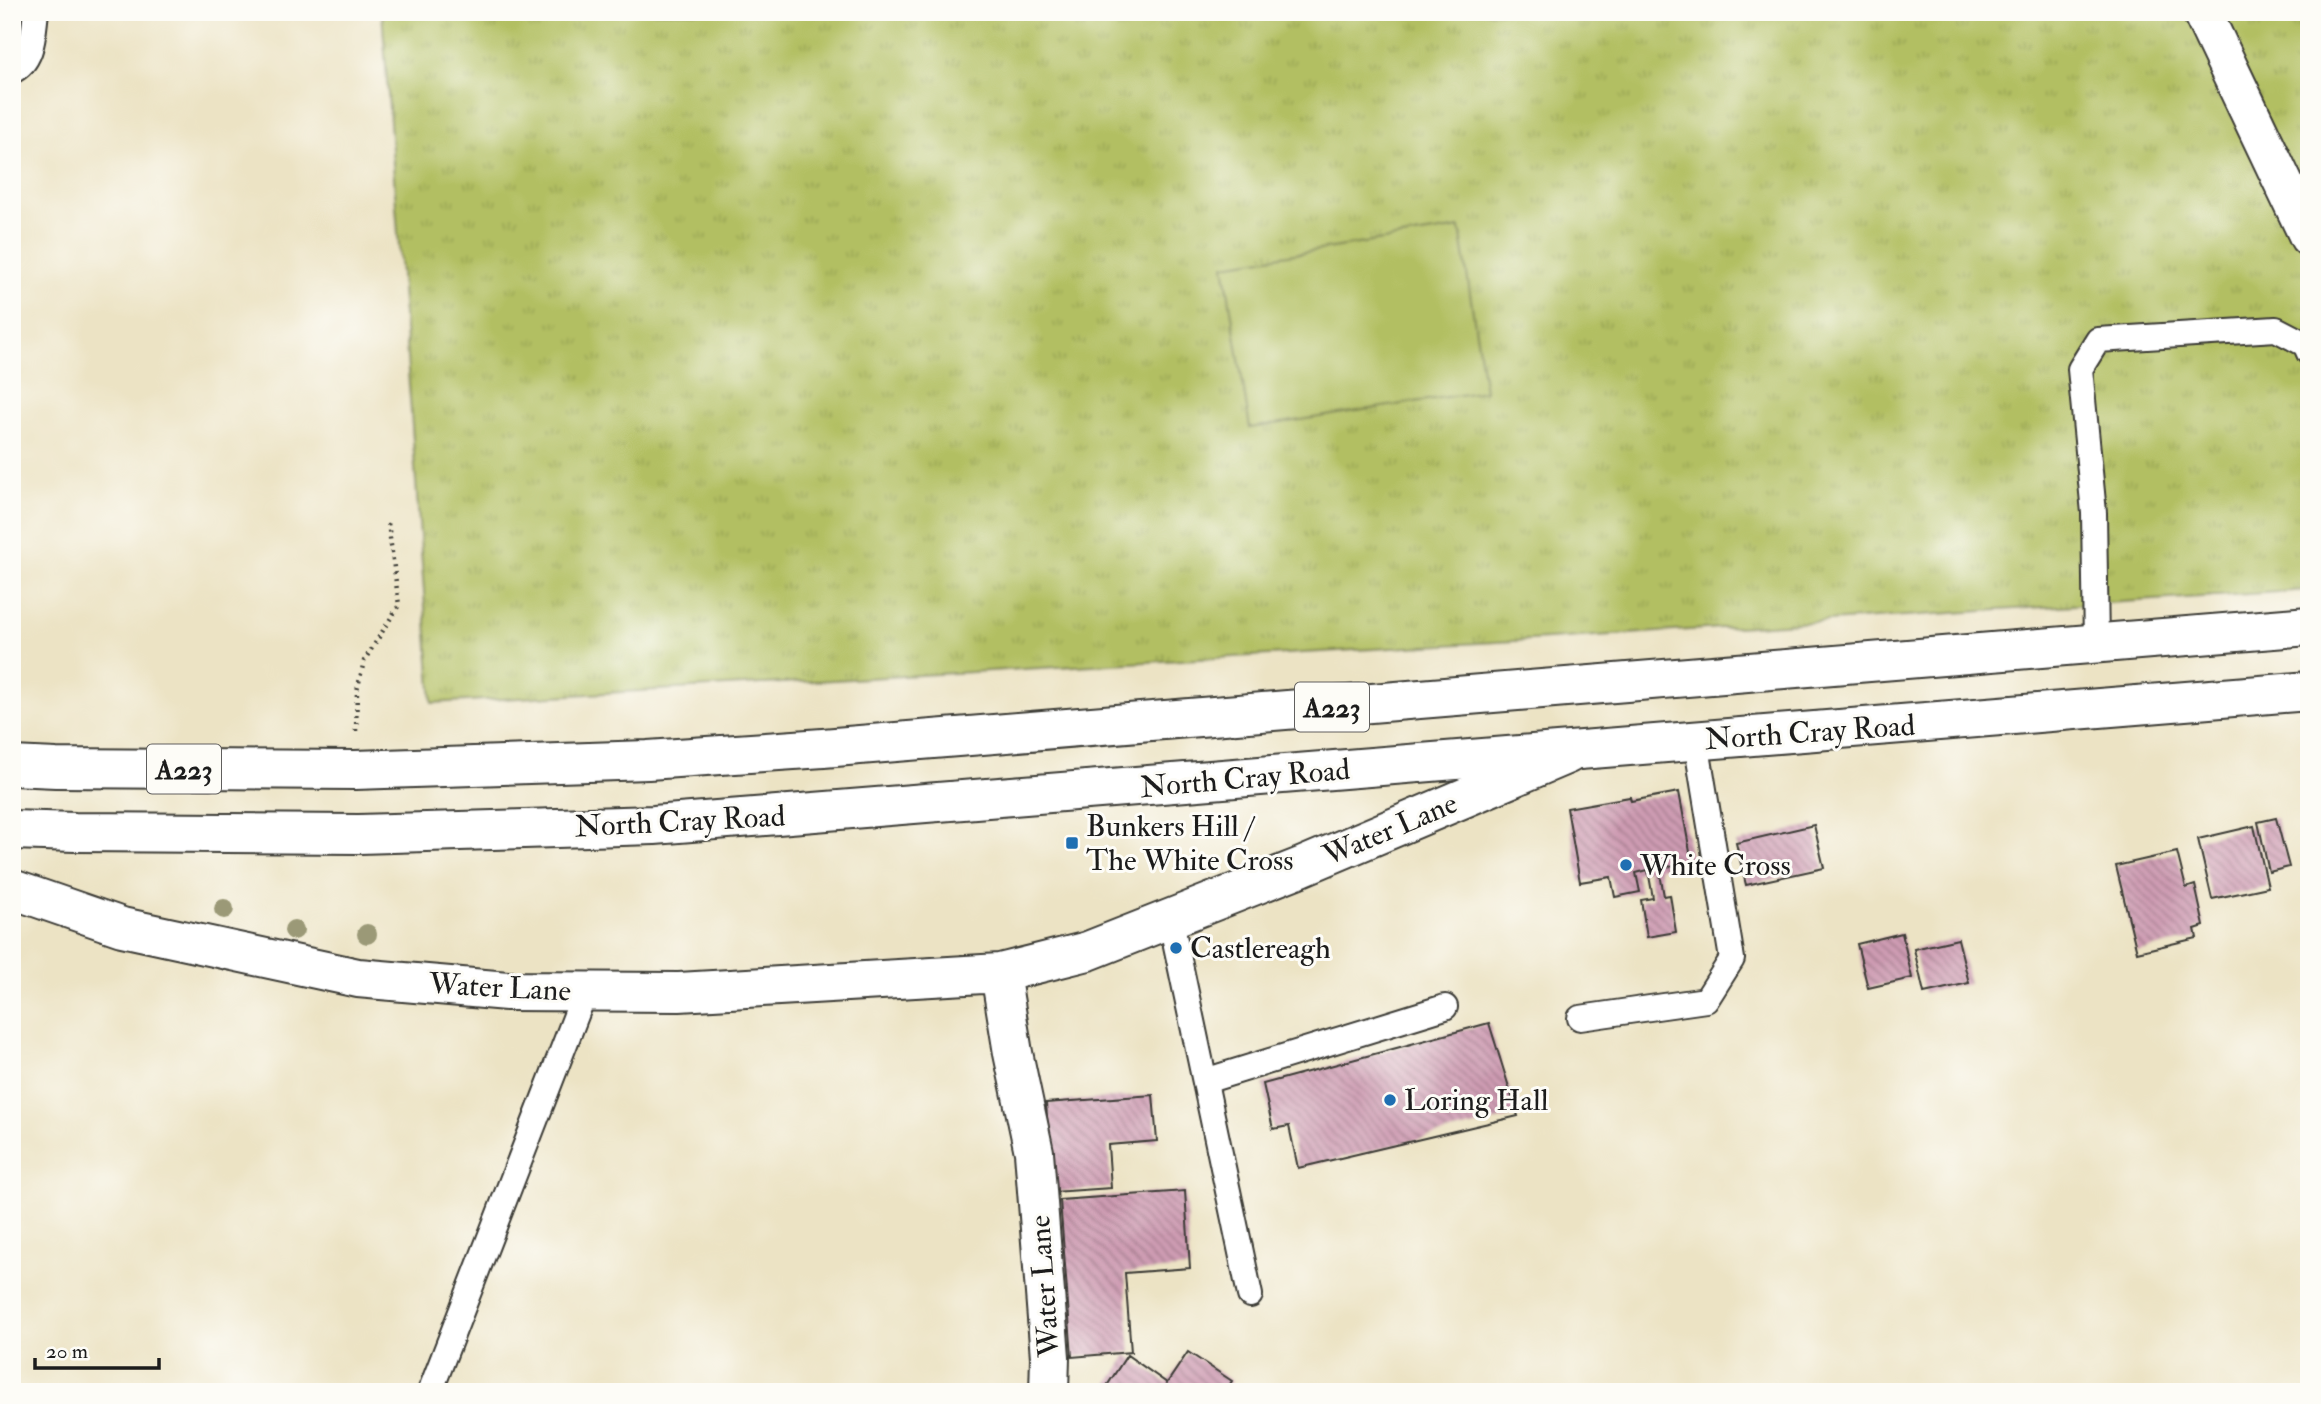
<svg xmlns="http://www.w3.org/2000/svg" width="2321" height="1404" font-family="'IM FELL Double Pica',serif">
<defs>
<pattern id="grass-tufts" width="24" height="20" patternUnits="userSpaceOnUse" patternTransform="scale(1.75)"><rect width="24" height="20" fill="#b2bf62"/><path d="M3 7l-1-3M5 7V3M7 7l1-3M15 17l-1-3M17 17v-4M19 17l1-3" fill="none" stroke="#98a454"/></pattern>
<pattern id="building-back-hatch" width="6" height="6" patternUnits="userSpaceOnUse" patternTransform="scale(1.75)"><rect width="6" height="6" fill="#ce9bb2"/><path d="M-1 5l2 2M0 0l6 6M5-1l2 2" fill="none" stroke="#a67e90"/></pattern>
</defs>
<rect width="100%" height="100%" fill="#fdfcf7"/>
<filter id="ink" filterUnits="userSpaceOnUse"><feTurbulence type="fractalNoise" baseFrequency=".0143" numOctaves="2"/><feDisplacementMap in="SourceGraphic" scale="14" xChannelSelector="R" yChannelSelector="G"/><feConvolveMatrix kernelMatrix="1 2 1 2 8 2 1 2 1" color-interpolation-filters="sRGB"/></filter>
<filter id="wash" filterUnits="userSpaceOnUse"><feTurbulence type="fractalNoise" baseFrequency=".00686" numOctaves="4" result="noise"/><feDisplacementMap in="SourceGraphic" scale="28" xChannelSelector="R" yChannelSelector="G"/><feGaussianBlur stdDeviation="1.57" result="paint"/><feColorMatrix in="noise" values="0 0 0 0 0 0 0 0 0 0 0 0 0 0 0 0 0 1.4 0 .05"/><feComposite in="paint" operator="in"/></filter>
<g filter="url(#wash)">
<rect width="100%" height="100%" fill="#ece3c4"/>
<!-- grass -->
<path fill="url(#grass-tufts)" stroke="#676e3f" stroke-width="2" d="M382 12H2309V590L1565 638 432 703Z"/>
<!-- garden -->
<path fill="#b2bf62" stroke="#676e3f" stroke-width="2" d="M1460 228 1485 391 1250 428 1224 265Z"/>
<g id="blocks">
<!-- building -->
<path fill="url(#building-back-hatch)" d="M1679 792 1692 863 1659 868 1664 896 1670 895 1676 932 1647 937 1641 900 1653 898 1648 870 1636 873 1640 892 1615 897 1611 877 1580 882 1567 808 1630 797 1631 801Z
M2276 818 2289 867 2269 872 2258 822Z
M1814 825 1824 868 1746 885 1736 843Z
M2254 826 2268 887 2212 899 2198 839Z
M2177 852 2186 888 2195 885 2204 926 2195 929 2197 938 2137 952 2116 866Z
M1902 933 1912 978 1868 988 1857 944Z
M1958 939 1969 983 1924 993 1914 949Z
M1489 1023 1518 1116 1298 1168 1289 1126 1273 1129 1263 1084Z
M1153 1095 1157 1141 1108 1145 1111 1188 1053 1192 1046 1103Z
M1185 1191 1190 1268 1125 1273 1131 1352 1072 1357 1060 1200Z
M1188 1352 1232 1381 1225 1392H1103L1127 1355 1167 1383Z"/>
</g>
</g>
<g filter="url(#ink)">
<use href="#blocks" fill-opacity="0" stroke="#3b3a35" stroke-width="2"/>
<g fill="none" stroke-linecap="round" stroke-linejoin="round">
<!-- lane casing -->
<g stroke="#3b3a35" stroke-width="28">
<path id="lane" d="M12 71C34 61 33 33 36 12
M2096 644 2094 513 2080 369 2098 340 2276 329 2305 344 2309 353
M1170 917 1250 1295
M1580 1018 1706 1000 1732 959 1696 741
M1205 1081 1445 1007
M430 1392 585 992"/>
</g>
<!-- street casing -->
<g stroke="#3b3a35" stroke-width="42">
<path id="street" d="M2202 12 2309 237
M12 889 122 927 358 978 507 991 679 992 1000 973 1088 951 1301 867 1568 754
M1000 973 1013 1053 1034 1152 1050 1357 1049 1392"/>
</g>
<!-- primary casing -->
<g stroke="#3b3a35" stroke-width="42">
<path id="primary" d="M12 766 56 768 355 770 648 760 823 748 2309 626
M12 830 75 832 359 834 654 825 2309 691"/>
</g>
<!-- path -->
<path stroke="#3b3a35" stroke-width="4.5" stroke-dasharray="2 5" stroke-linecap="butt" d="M356 731 357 691 364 661 399 605 388 523"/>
<!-- lane -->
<use href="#lane" stroke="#fff" stroke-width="24"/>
<!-- street -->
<use href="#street" stroke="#fff" stroke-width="38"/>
<!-- primary -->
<use href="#primary" stroke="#fff" stroke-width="38"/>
</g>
<!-- trees -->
<g fill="#9b9977">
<circle cx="224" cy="909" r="10"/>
<circle cx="294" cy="930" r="10"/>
<circle cx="367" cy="934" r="10"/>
</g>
</g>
<!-- markers -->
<g fill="#1f6fb2" stroke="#fdfcf7" stroke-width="2.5">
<rect x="1065" y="836" width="14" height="14" rx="3.5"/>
<circle cx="1626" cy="865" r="7"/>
<circle cx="1176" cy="948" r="7"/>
<circle cx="1390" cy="1100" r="7"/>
</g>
<g text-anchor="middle" stroke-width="6" stroke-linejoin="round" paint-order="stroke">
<!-- shield labels -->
<g fill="#fdfcf7" stroke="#605f5e" stroke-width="2">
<rect x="1295" y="682.5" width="74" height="49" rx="5"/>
<rect x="147" y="744.5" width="74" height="49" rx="5"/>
</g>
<g font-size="28" font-weight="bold" fill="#1c1c1c">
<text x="1332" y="717">A223</text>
<text x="184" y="779">A223</text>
</g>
<!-- street labels -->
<g font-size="30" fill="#1c1c1c" stroke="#fdfcf7">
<text transform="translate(1810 732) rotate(-4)" y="10">North Cray Road</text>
<text transform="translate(1245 778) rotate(-5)" y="10">North Cray Road</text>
<text transform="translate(680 821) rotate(-3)" y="10">North Cray Road</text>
<text transform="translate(1390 829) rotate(-23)" y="10">Water Lane</text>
<text transform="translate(500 987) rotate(3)" y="10">Water Lane</text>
<text transform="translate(1044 1286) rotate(-94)" y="10">Water Lane</text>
</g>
<!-- poi labels -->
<g font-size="30" fill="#1c1c1c" stroke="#fdfcf7" text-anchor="start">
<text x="1086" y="836">Bunkers Hill /<tspan x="1086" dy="34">The White Cross</tspan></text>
<text x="1640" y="875">White Cross</text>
<text x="1190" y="958">Castlereagh</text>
<text x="1404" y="1110">Loring Hall</text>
</g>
</g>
<!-- margin -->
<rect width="2321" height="1404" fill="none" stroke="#fdfcf7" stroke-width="42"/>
<!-- scale -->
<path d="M35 1358v10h124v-10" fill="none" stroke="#1c1c1c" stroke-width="3.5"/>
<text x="46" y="1358" font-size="21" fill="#1c1c1c" stroke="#fdfcf7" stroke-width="5" paint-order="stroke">20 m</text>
</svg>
